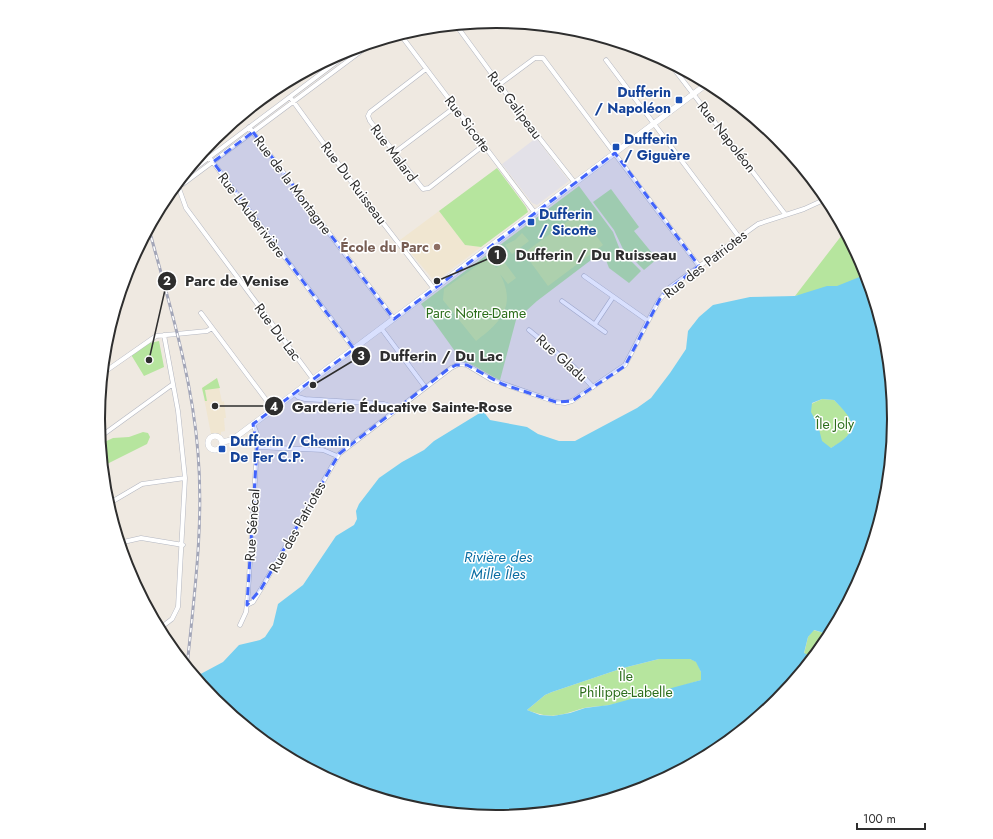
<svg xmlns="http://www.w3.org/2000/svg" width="993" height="839" font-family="Jost,sans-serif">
<rect width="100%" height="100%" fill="#efe9e1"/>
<!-- industrial -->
<path fill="#e3e1e8" d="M536 138 569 181 537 205 532 203 502 164Z"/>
<!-- education -->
<path fill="#f0e6d1" d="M439 211 465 245 481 247 435 282 400 240Z
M217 378 222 402 224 401 226 418H224L225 431 221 432V435L211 434 202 388Z"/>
<!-- green -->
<path fill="#b6e59e" d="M497 168 526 207 528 212 481 247 465 245 439 211Z
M579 186 613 232 620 250 641 271 629 283 609 268 606 260 599 254 537 301 516 320 500 380C487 375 475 364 462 361L421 304Z
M611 189 639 227 634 231 657 259 644 270 623 249 614 230 593 202Z
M845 231 865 267 869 280 795 296Z
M159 341 164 367 144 376 130 353 141 345Z
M217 378 220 388 205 390 207 401H205L202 388Z
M822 399 834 400 850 415 852 426 849 434 843 441 831 448 744 435Z
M143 432 148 433 150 437 147 444 103 466 100 444 113 438 129 437Z
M813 630 831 635 814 658 804 654 808 637Z
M659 659H690L697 662 701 672V680C671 689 640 700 609 705 601 707 592 706 584 708 560 715 553 720 527 710L545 695 552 692 623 668Z"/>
<!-- pitch -->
<path fill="#c9ec9a" d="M579 213 603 245 548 286 524 253Z
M522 233 529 241 512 254 505 245 515 240Z
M488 258 496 268 504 262 516 278 508 284 500 274C517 306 500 323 476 341L443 300 444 289Z"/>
<!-- water -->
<path fill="#75cff0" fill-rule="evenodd" d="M867 274 887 342 895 420 887 497 865 572 831 635 814 630 808 637 804 653 814 658C802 673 767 721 748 721L732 739 718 751 649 788 574 810 496 818 419 810 344 788 275 751 215 701 195 677 223 662 239 645 260 640 265 637 273 625 278 604 303 585 336 536 354 525 357 519 356 511 359 504 379 478 402 462 424 450 434 441 483 411 490 420 527 427 538 434 559 441H575L637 408 651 398 670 373 686 349 688 331 699 317 713 305 750 297 795 296 827 286H837ZM822 399 834 400C856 422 860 431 831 448L822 441 818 425 811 412 812 403ZM659 659H690L696 662 701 672V680L609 705 585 708 570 713 553 716 540 715 527 710 545 695 552 692 623 668Z"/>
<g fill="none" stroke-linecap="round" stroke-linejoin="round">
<!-- street casing -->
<g stroke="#b4b7c1" stroke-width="5">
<path id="street" d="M456 25 530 126 575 183
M400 34 535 213
M606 60 739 237
M668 61 785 214
M426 69 370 112 368 116 370 121 423 189 429 188 484 145
M500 84 535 58H543L699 266
M290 97 356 188 434 289
M249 127 394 319
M394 153 455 107
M209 157 354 349
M183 177 355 48
M177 183 186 208 313 379
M178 186 183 184 372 43
M584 276 648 321
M562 301 605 332
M201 313 273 409
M595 324 613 297
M381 328 425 387
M529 330 574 367 593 387
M103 373 156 336 207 331 212 328
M294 393 298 397 305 399 384 404 390 406 394 411
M104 434 173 384
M257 447 323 450 337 456
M108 504 142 484 185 478
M119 543 141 538 183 545
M247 605 253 602 261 589 339 454 451 368 459 364 467 365 492 380 556 402 565 403 572 401 625 365 658 302 669 288 758 224 804 209 828 198
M240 625 246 612 248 593 257 447V434L253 424
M159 629 172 619 178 607 185 478 178 411 164 335"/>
</g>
<!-- secondary casing -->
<g stroke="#b4b7c1" stroke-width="6">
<path id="secondary" d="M208 443a7 7 0 1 1 14 0a7 7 0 1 1-14 0Z
M222 442 232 440 708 83"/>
</g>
<!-- street -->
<use href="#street" stroke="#fff" stroke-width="4"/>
<!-- secondary -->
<use href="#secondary" stroke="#fff" stroke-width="5.5"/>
<!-- rail casing -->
<g stroke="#a3a6b8" stroke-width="3">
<path id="rail" d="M149 229C169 303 192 376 198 453 204 525 194 596 187 667"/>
</g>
<!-- rail -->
<use href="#rail" stroke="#fff" stroke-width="1.5" stroke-dasharray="4.5" stroke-linecap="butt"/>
</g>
<!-- marked area -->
<path fill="#4264fb" fill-opacity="0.2" stroke="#4264fb" stroke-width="3" stroke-dasharray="8 5" stroke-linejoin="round" d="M253 132 394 319 615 153 699 266 662 295 625 366 572 401 556 402 502 384 467 365H456L447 370 339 454 261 589 247 605 257 447 253 424 354 349 213 162Z"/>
<!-- markers -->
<g fill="#1a4fb4" stroke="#fff" stroke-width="1.5">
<rect x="675" y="96" width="8" height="8" rx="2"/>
<rect x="612" y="143" width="8" height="8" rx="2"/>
<rect x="527" y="218" width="8" height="8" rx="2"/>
<rect x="218" y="445" width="8" height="8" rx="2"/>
</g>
<circle fill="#8d6e63" stroke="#fff" stroke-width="1.5" cx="437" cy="247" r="4"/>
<g text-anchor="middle" stroke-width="3" stroke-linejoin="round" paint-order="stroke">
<!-- transit labels -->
<g font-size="14" font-weight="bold" fill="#164399" stroke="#fff" text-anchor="start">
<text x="671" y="97" text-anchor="end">Dufferin<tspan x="671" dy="16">/ Napoléon</tspan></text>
<text x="624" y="144">Dufferin<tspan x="624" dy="16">/ Giguère</tspan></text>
<text x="539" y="219">Dufferin<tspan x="539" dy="16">/ Sicotte</tspan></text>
<text x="230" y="446">Dufferin / Chemin<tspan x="230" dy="16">De Fer C.P.</tspan></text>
</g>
<!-- street labels -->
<g font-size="14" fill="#2e2e2e" stroke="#fff">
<text transform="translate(515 105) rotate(53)" y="5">Rue Galipeau</text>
<text transform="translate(468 124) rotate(53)" y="5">Rue Sicotte</text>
<text transform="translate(727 137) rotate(52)" y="5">Rue Napoléon</text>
<text transform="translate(394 153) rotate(53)" y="5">Rue Malard</text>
<text transform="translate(354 183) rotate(53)" y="5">Rue Du Ruisseau</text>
<text transform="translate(293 185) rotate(53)" y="5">Rue de la Montagne</text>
<text transform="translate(252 215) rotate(53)" y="5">Rue L'Auberivière</text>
<text transform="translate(705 264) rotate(-38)" y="5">Rue des Patriotes</text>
<text transform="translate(278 332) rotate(53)" y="5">Rue Du Lac</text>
<text transform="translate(562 358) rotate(42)" y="5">Rue Gladu</text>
<text transform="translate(252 525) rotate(-86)" y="5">Rue Sénécal</text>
<text transform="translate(297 527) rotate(-61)" y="5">Rue des Patriotes</text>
</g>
<!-- education labels -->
<g font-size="14" font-weight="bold" fill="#785e54" stroke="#fff" text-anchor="end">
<text x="429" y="252">École du Parc</text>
</g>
<!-- park labels -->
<g font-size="14" fill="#2c6e1b" stroke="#fff">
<text x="476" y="318">Parc Notre-Dame</text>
<text x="835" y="429">Île Joly</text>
<text x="626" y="681">Ïle<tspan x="626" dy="16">Philippe-Labelle</tspan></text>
</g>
<!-- water labels -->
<g font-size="15" font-style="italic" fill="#0d6fa3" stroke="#fff">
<text x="498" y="562">Rivière des<tspan x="498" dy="17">Mille Îles</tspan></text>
</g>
</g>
<!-- crop -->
<path d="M0 0H993V839H0ZM105 419a391 391 0 1 1 782 0a391 391 0 1 1-782 0Z" fill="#fff" fill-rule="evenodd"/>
<path fill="none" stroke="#2e2e2e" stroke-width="2" d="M105 419a391 391 0 1 1 782 0a391 391 0 1 1-782 0Z"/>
<!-- callouts -->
<path fill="none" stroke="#2e2e2e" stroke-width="1.5" d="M437 281L497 255M149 360L167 281M313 385L361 356M215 406L274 406"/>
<g fill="#2e2e2e" stroke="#fff" stroke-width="1.5">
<circle cx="437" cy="281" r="4"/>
<circle cx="149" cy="360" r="4"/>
<circle cx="313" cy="385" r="4"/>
<circle cx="215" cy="406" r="4"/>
<circle cx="497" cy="255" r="10"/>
<circle cx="167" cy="281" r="10"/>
<circle cx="361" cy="356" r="10"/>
<circle cx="274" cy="406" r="10"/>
</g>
<g font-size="12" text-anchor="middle" font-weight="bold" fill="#fff">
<text x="497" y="259">1</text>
<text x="167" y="285">2</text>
<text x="361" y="360">3</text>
<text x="274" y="411">4</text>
</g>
<g font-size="15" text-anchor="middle" font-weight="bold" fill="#2e2e2e" stroke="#fff" stroke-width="3" stroke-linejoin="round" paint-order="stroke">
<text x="596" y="260">Dufferin / Du Ruisseau</text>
<text x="237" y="286">Parc de Venise</text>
<text x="441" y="361">Dufferin / Du Lac</text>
<text x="402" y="412">Garderie Éducative Sainte-Rose</text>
</g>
<!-- scale -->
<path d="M857 823v6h68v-6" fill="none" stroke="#2e2e2e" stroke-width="2"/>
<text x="863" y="823" font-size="12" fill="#2e2e2e" stroke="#ffffff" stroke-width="3" paint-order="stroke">100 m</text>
</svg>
